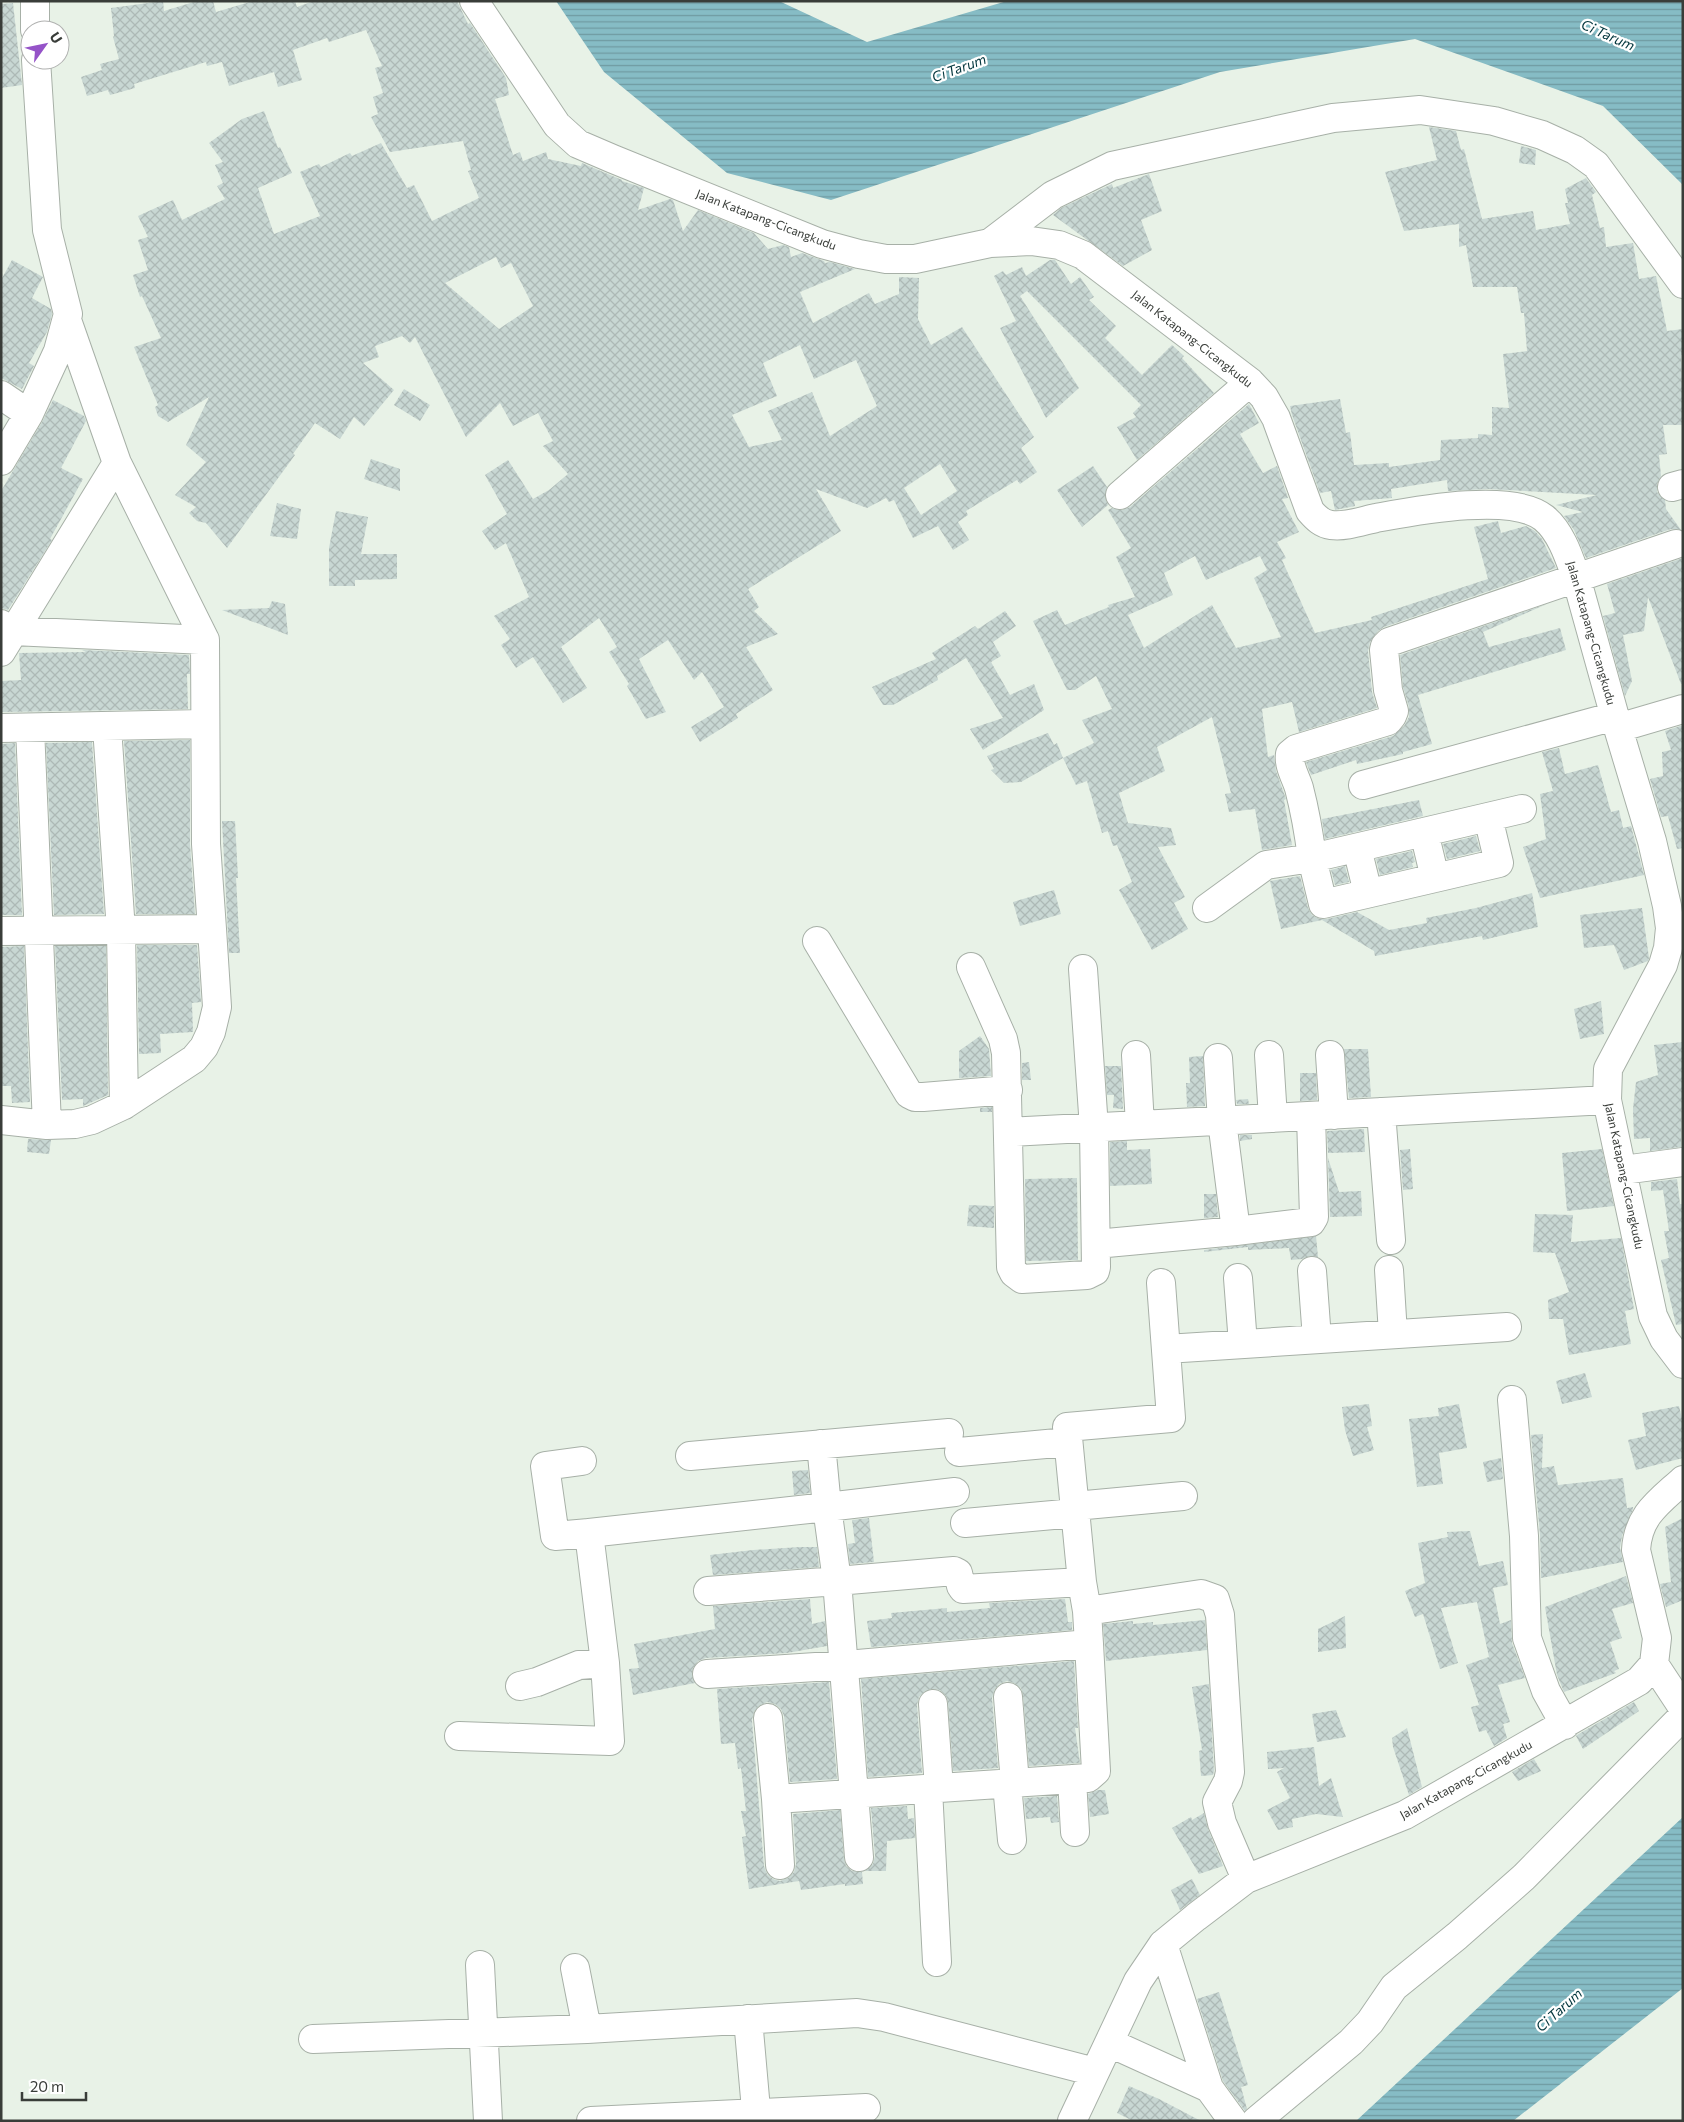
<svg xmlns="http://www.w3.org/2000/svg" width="1684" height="2122" font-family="Commissioner,sans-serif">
<defs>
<pattern id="water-rules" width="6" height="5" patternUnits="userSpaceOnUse" patternTransform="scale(1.25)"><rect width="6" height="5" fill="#86bcc5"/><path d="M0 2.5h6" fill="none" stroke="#6f9aa1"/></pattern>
<pattern id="building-cross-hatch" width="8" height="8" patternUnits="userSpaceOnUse" patternTransform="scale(1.25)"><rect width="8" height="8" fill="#c8d7d3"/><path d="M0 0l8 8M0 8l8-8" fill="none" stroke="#adb9b6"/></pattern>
</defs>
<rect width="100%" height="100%" fill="#e8f2e7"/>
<!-- water -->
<path fill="url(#water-rules)" d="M556 1H779L867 42 1007 1H1683V185L1603 106 1415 39 1220 72 831 200 727 173 604 72Z
M1683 1817V1988L1513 2121H1356Z"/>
<!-- building -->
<path fill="url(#building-cross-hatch)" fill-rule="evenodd" d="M163 1 164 11 197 1H213L216 12 253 1H295L297 7 314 1H457L468 24 470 23 506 78 509 95 495 99 513 155 520 152 523 161 546 152 548 159 581 166 582 163 622 180V181L644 188 638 210 670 199 673 200 683 231 698 210 754 233 768 249 783 245 789 247 791 257 802 253 824 261 825 263 830 262 855 269 800 292 813 323 869 293 875 304 899 294V277L919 278 918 319 931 345 962 327 1034 437 1021 448 1037 472 1020 484 1017 480 966 511 968 515 958 522 969 540 953 550 938 526 913 538 894 500 889 502 886 498 867 508 816 489 841 531 748 589 759 607 754 611 778 634 746 647 773 690 736 714 738 718 700 742 691 727 724 707 702 672 694 680 668 640 639 659 666 712 646 719 627 686 629 684 609 652 617 647 599 618 561 647 587 688 563 703 533 657 516 668 501 645 510 639 494 616 529 597 506 543 495 550 482 531 507 514 485 475 508 460 533 499 549 490 568 474 543 446 553 441 538 413 513 426 500 403 466 437 415 337 410 343 402 336 375 346 379 357 363 363 394 390 364 426 354 417 340 439 315 423 293 454 295 455 227 548 206 523 197 521 189 513 196 507 175 495 206 462 186 445 209 397 168 422 158 416 155 407 158 405 134 347 161 338 142 296 140 297 133 275 148 270 138 240 148 237 138 216 173 200 182 220 225 199 217 186 223 183 215 165 223 162 209 143 242 119 264 111 278 148 280 147 292 173 258 188 274 234 320 216 300 172 319 164 321 167 350 153 352 156 381 143 407 188 414 185 432 221 479 198 468 171 471 170 463 141 390 152 371 117 378 114 373 97 383 93 375 68 382 66 366 30 329 42 327 38 293 50 302 80 278 87 274 72 229 86 222 62 207 66 206 62 134 84 135 88 110 95 108 90 87 96 81 77 102 70 100 64 119 59 113 37 114 36 111 8ZM496 257 501 268 511 263 533 306 499 329 445 283ZM800 345 814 379 856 360 877 406 830 436 812 392 768 411 782 440 749 447 732 415 777 396 763 363ZM940 464 957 491 921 515 904 488Z
M13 3 22 85 1 88V4Z
M1429 127 1456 131 1461 150 1464 149 1482 219 1533 211 1536 230 1570 224 1565 203H1568L1565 189 1586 178 1596 192 1592 195 1600 228 1604 227 1606 247 1633 243 1639 279 1656 276 1667 331 1683 329V355H1681L1683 425H1663L1667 454 1659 455 1661 476 1657 484V492L1665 500 1666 509 1681 530 1671 529 1586 558 1574 530 1564 516 1583 512 1556 505 1597 495 1488 489 1448 491 1447 480 1391 489 1392 498 1354 501 1355 506 1335 510 1331 491 1320 493 1292 415 1290 406 1340 399 1346 433 1350 432 1354 465 1389 463V467L1440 460 1441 440 1478 438V434L1492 435V407L1509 408 1503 354 1527 351 1524 313H1521L1517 287H1473L1466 245 1459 247V224L1404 231 1385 172 1437 160Z
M1521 146 1536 150 1535 165 1519 163Z
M1149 174 1162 211 1141 220 1152 250 1123 266 1053 215 1061 208 1112 184 1113 188Z
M12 260 43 277 32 298 51 309 52 314 47 332 29 363 34 366 22 389 1 378V280Z
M1050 260H1055L1071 284 1080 277 1094 297 1089 300 1116 326 1105 338 1142 375 1172 345 1184 356 1182 358 1214 393 1137 460 1117 427 1136 417 1133 413 1141 405 1027 291 1020 296 1079 388 1046 418 1000 328 1016 321 994 276 1003 271 1006 275 1022 267 1026 276Z
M404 389 430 405 420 421 394 405Z
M53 400 84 416 86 421 61 468 83 479 50 539 52 540 8 610 1 608V491L42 422Z
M1249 404 1259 423 1240 434 1263 473 1277 466 1288 498 1282 499 1299 532 1277 542 1286 558 1282 560 1315 633 1372 620 1371 617 1488 579 1474 527 1498 521 1501 533 1526 526 1535 531 1542 539 1556 568 1384 627 1378 631 1370 642 1368 651 1372 692 1377 708 1299 732 1292 702 1262 709 1268 757 1274 755 1276 771 1286 799 1284 800 1292 845 1262 850 1255 809 1229 812 1225 794 1231 793 1212 717 1157 747 1165 771 1119 793 1128 823 1171 828 1176 845 1158 847 1185 897 1174 903 1188 929 1152 950 1119 890 1132 882 1117 845 1113 846 1108 831 1102 833 1087 781 1076 785 1063 758 1094 743 1082 720 1112 709 1096 676 1075 690H1067L1033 621 1057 610 1065 625 1109 607 1108 605 1135 597 1116 557 1131 548 1108 510 1112 508 1122 510 1130 507ZM1195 556 1206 580 1260 556 1267 570 1254 578 1281 637 1236 648 1212 605 1144 648 1128 615 1173 595 1164 573Z
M371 459 400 469V491L364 479Z
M1093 466 1107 487 1105 497 1108 505 1082 527 1057 490Z
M277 503 301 509 297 539 270 536Z
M336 511 368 517 361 554H397V579L355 580V586H329V548Z
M1683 558V684H1681L1648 597 1644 631 1623 635 1632 681 1625 696 1603 616 1615 613 1607 584Z
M272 601 285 604 288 635 222 610 269 608Z
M1547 604 1483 632 1489 647 1560 628 1566 650 1418 695 1432 744 1403 752V754L1357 764 1356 760 1311 775 1306 762 1393 736 1404 726 1409 717V707L1403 687 1400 655Z
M1005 611 1016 626 993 642 1001 656 991 662 1010 695 1034 684 1044 710 983 750 970 729 1003 718 966 658 937 676 938 680 893 705H883L872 687 936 659 932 653 975 626 978 629Z
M82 650 189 655 190 674H187L188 709 1 712V681L21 680 19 653 86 652Z
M1683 725V848L1677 849 1668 816 1661 817 1650 779 1663 776 1662 752 1671 750 1665 731Z
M1048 733 1054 745 1057 743 1063 758 1021 782 1004 783 991 770 994 769 987 756Z
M190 740V844L195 914H136L124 741Z
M92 742 104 914 54 915 46 743Z
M15 743 22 915H1V744Z
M1559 748 1565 774 1598 765 1611 812 1619 810 1623 828 1631 826 1644 875 1540 898 1523 847 1546 839 1540 794 1553 791 1542 752Z
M1419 800 1423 816 1325 839 1322 819Z
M222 821H235L238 878H236L240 953H229Z
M1476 836 1480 851 1447 859 1443 844Z
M1412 851 1415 862 1412 863 1413 867 1380 875 1376 859Z
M1345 866 1349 882 1335 885 1331 870Z
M1300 876 1308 908 1312 915 1319 919H1327L1357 912 1389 930 1427 923 1426 918 1476 908 1532 893 1538 927 1483 940 1482 936 1375 956 1374 951 1322 920 1281 929 1270 881Z
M1054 890 1061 914 1020 926 1013 902Z
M1642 908 1649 958 1648 961 1624 970 1614 945 1584 948 1580 915Z
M137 945H197L201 1002 192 1003 193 1032 160 1034 161 1053 139 1054Z
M24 946 30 1102 12 1103 11 1086H1V947Z
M55 946H106L108 1095 83 1106V1099L62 1100Z
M1601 1001 1604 1034 1580 1039 1574 1009Z
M980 1036 989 1049 991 1076 959 1078V1051Z
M1683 1042 1681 1147 1650 1151V1138L1634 1139 1633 1109 1636 1082 1658 1075 1654 1045Z
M1344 1049H1368L1371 1097 1349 1098Z
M1203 1056 1205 1106 1187 1107 1186 1083H1190L1189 1057Z
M1029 1062 1031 1080H1022V1063Z
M1105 1066H1121L1123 1109 1113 1108 1114 1095H1107Z
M1300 1073H1316L1317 1100 1300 1101Z
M1248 1099 1249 1104H1237L1236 1100Z
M992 1107V1112H980V1108Z
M1364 1129 1365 1152 1328 1153 1327 1131Z
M1240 1135H1252V1139L1240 1141Z
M28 1139 51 1140 49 1154 27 1152Z
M1127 1141V1150L1150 1149 1152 1184 1110 1186V1142Z
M1410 1149 1413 1189 1403 1190 1400 1150Z
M1602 1149 1614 1206 1567 1211 1562 1153Z
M1328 1158 1339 1192 1361 1191 1362 1216 1330 1217Z
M1077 1178 1078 1260 1026 1261 1025 1179Z
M1677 1179 1680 1204H1683V1324L1676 1325 1661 1260 1669 1258 1664 1231H1669L1663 1190 1651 1191V1182Z
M1204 1194H1216L1218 1217 1204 1218Z
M969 1205 994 1206V1228L967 1226Z
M1535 1214 1573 1215 1571 1242 1621 1238 1634 1309 1625 1311 1631 1344 1569 1355 1563 1319H1549L1548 1300 1569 1292 1555 1253 1533 1252Z
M1316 1236 1318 1257 1310 1256 1302 1259 1291 1260 1289 1248 1248 1250V1247L1204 1252V1250Z
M1585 1373 1592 1397 1562 1404 1556 1381Z
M1369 1404 1372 1426 1367 1427 1374 1450 1353 1456 1345 1430 1342 1407Z
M1459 1404 1467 1448 1439 1453 1443 1484 1417 1487 1409 1419 1439 1416 1438 1408Z
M1679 1406 1683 1423V1458L1636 1470 1628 1440 1646 1436 1642 1413Z
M1543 1434 1542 1468 1554 1466 1558 1485 1623 1478 1627 1508 1633 1507V1509L1622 1536 1620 1548 1623 1562 1541 1578 1540 1535 1531 1435Z
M1501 1458 1503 1479 1487 1482 1483 1462Z
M808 1470 810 1493 794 1495 792 1471Z
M869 1518 874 1562 850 1564 848 1544 855 1543 852 1520Z
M1683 1518V1600L1666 1607 1660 1584 1671 1582 1665 1527Z
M1470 1531 1479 1566 1503 1561 1508 1585 1493 1588 1500 1624 1511 1620 1512 1643 1525 1678 1498 1685 1510 1722 1503 1724 1507 1738 1494 1746 1486 1730 1479 1732 1471 1707 1479 1705 1466 1665 1489 1657 1477 1602 1441 1608 1458 1663 1440 1669 1423 1614 1415 1617 1405 1591 1425 1583 1418 1543 1448 1537 1447 1532Z
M800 1547H817L819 1567 713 1575 710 1555 753 1550Z
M1626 1576 1633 1603 1612 1609 1622 1638 1610 1642 1619 1669 1614 1671 1616 1673 1564 1692 1557 1675 1545 1607Z
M810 1599 812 1624 825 1621 827 1646 787 1653 706 1658 698 1661 693 1668 692 1675 695 1683 633 1695 629 1669 639 1668 634 1644 715 1629 713 1606Z
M1065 1599 1068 1622H1072V1630L871 1647 867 1621 892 1618 891 1613 947 1608V1612L990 1608 989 1603Z
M1345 1616 1346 1648 1318 1652V1629Z
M1205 1620 1207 1650 1106 1661 1103 1624 1133 1621V1624L1153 1622V1625Z
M1074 1661 1078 1728H1075L1080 1763 1029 1766 1023 1695 1021 1688 1014 1683 1007 1681 999 1684 994 1691 992 1698 998 1768 953 1771 948 1702 946 1696 940 1690 931 1689 925 1691 919 1697 917 1705 922 1773 868 1777 861 1679Z
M829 1682 837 1779 790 1782 784 1716 781 1709 775 1704 767 1702 759 1706 754 1712 752 1720 764 1866 767 1874 773 1879 780 1881 788 1878 794 1872 796 1864 793 1814 840 1810 844 1859 846 1866 852 1871 862 1872 863 1884 845 1886V1884L801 1890 799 1881 749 1889 742 1837 746 1836 741 1811H746L741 1768 738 1769 735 1743 721 1744 717 1689Z
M1209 1684 1214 1771 1213 1775 1201 1776 1199 1751 1202 1750 1192 1687Z
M1634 1702 1639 1711 1583 1749 1576 1736 1577 1735Z
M1336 1710 1346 1737 1317 1742 1312 1714Z
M1407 1728 1422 1787 1409 1795 1393 1747 1392 1738Z
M1314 1747 1319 1786 1331 1778 1343 1817 1316 1814 1292 1819 1293 1827 1278 1830 1267 1810 1290 1798 1277 1772 1284 1768 1268 1769 1267 1752Z
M1534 1759 1541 1771 1518 1781 1512 1772Z
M1098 1790H1105L1109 1814 1090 1817 1088 1794Z
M1057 1796 1059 1822 1051 1823 1050 1817 1026 1819 1024 1798Z
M907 1806 908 1819 914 1818 915 1838 887 1841 886 1871H865L873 1864 875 1856 871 1808Z
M1204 1813 1208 1829 1223 1866 1199 1874 1172 1828 1191 1817 1192 1820Z
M1192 1879 1200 1895 1180 1910 1171 1890Z
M1219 1992 1248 2085 1241 2087 1247 2109 1245 2111 1223 2081 1197 1999Z
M1129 2086 1159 2099 1201 2121H1133L1117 2113Z"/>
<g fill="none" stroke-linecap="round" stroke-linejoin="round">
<!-- minor casing -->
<g stroke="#a7b0a7" stroke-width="30">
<path id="minor" d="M35 1V30
M474 1 557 125 578 144 613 159 822 244 859 254 886 259H915L990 243 1031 241 1059 245 1083 255 1250 382 1264 397 1276 418 1310 511C1316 518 1322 524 1331 525 1346 527 1362 521 1376 518 1415 511 1512 492 1544 518 1561 532 1569 557 1576 577L1618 728 1652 841 1667 906 1670 928 1668 948 1663 965 1608 1069 1607 1100 1653 1316 1664 1339 1683 1364
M990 243 1053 195 1112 166 1333 118 1420 110 1494 121 1542 135 1575 150 1596 165 1683 284
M1 395 29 414
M1 461 29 414 58 351 68 314 47 230 36 60
M1672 487 1683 484
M1120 495 1250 382
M1 624 13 631 205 640
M1 652 117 463
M107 727 121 931 124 1105
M1 728 204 724
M30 728 47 1125
M1618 728 1683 709
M1363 785 1615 716
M1424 832 1435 878 1323 904 1312 858Z
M1424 832 1522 809
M1357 848 1368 893
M1435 878 1499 863 1488 817
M1207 908 1266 865 1312 858C1309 834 1305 811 1299 788 1296 778 1288 765 1290 754L1296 749 1388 721 1392 716 1394 711 1388 690 1384 650 1385 646 1389 642 1676 544
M1 931 212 929 206 844 205 640 117 463 67 320
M817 941 909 1094 915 1097H923L1008 1090
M971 967 1003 1039 1006 1053 1011 1267 1014 1273 1022 1279 1087 1275 1095 1271 1096 1267 1094 1128 1083 969
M1136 1055 1140 1125
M1269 1055 1273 1118
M1330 1055 1334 1115
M1218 1058 1222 1121 1236 1231
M1381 1112 1391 1240
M1 1120 47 1125 75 1124 92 1120 124 1105 194 1059 204 1047 211 1032 217 1007 212 929
M1009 1132 1607 1100
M1623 1170 1683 1162
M1096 1244 1236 1231 1311 1222 1314 1217 1311 1116
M1389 1270 1393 1334
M1312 1271 1317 1339
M1238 1278 1243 1344
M1166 1349 1507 1327
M1512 1400 1524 1536 1527 1638 1546 1691 1565 1725
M821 1444 827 1507 955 1492
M959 1452 1068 1442
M690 1456 949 1433
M582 1461 545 1466 555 1536 589 1533
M1075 1506 1183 1496
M965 1523 1075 1513
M1082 1582 1067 1427 1171 1418 1161 1283
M1087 1611 1201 1594 1215 1599 1220 1615 1230 1772 1228 1781 1217 1802 1222 1823 1246 1879
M1654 1664 1683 1708
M707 1674 846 1665 1089 1644 1087 1611 1082 1582 963 1589 961 1586 958 1573 954 1571 837 1581 859 1857
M520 1686 537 1682 579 1665 605 1663
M1008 1697 1015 1783
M768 1718 776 1799 780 1865
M459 1736 610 1741 605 1663 589 1533 827 1507 837 1581 708 1591
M1072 1779 1075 1832
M1007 1784 1012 1840
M939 1788 1088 1778 1096 1771 1089 1644
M928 1789 937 1962
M776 1799 939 1788 933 1704
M1163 1944 1209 2088 1233 2121
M480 1965 488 2121
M575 1968 587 2029
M748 2019 757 2121
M313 2039 587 2029 857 2013 884 2017 1095 2072
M1110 2043 1209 2088
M591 2121 866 2108
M1072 2121 1138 1981 1163 1944 1196 1917 1246 1879 1405 1815 1639 1681 1654 1664 1657 1638 1636 1550C1638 1515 1659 1502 1683 1480
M1256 2121 1351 2042 1370 2022 1394 1987 1457 1936 1524 1877 1683 1716"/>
</g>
<!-- minor -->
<use href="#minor" stroke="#fff" stroke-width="28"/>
</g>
<g text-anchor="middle" stroke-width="4.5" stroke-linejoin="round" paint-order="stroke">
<!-- street labels -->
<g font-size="12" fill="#393d39" stroke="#fff">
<text transform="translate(766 220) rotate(21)" y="4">Jalan Katapang-Cicangkudu</text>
<text transform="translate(1192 339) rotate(38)" y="4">Jalan Katapang-Cicangkudu</text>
<text transform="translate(1591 633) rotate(74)" y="4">Jalan Katapang-Cicangkudu</text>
<text transform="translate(1624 1176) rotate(78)" y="4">Jalan Katapang-Cicangkudu</text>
<text transform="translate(1466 1780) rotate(-29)" y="4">Jalan Katapang-Cicangkudu</text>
</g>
<!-- water labels -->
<g font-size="14" font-style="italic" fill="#00343b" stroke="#fff">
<text transform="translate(1608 35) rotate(24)" y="5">Ci Tarum</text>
<text transform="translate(959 68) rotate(-20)" y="5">Ci Tarum</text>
<text transform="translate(1559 2010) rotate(-42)" y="5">Ci Tarum</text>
</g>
</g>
<!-- border -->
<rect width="1684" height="2122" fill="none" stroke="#393d39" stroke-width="5"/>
<!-- north arrow -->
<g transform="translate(45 45) rotate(57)"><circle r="24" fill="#ffffff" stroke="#b0b1b0"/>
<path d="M0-4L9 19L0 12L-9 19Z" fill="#9553c8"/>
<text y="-8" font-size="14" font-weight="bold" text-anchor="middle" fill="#393d39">U</text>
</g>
<!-- scale -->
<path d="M22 2092v8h64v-8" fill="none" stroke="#393d39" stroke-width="2.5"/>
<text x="30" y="2092" font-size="15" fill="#393d39" stroke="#ffffff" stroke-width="4" paint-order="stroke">20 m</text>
</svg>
